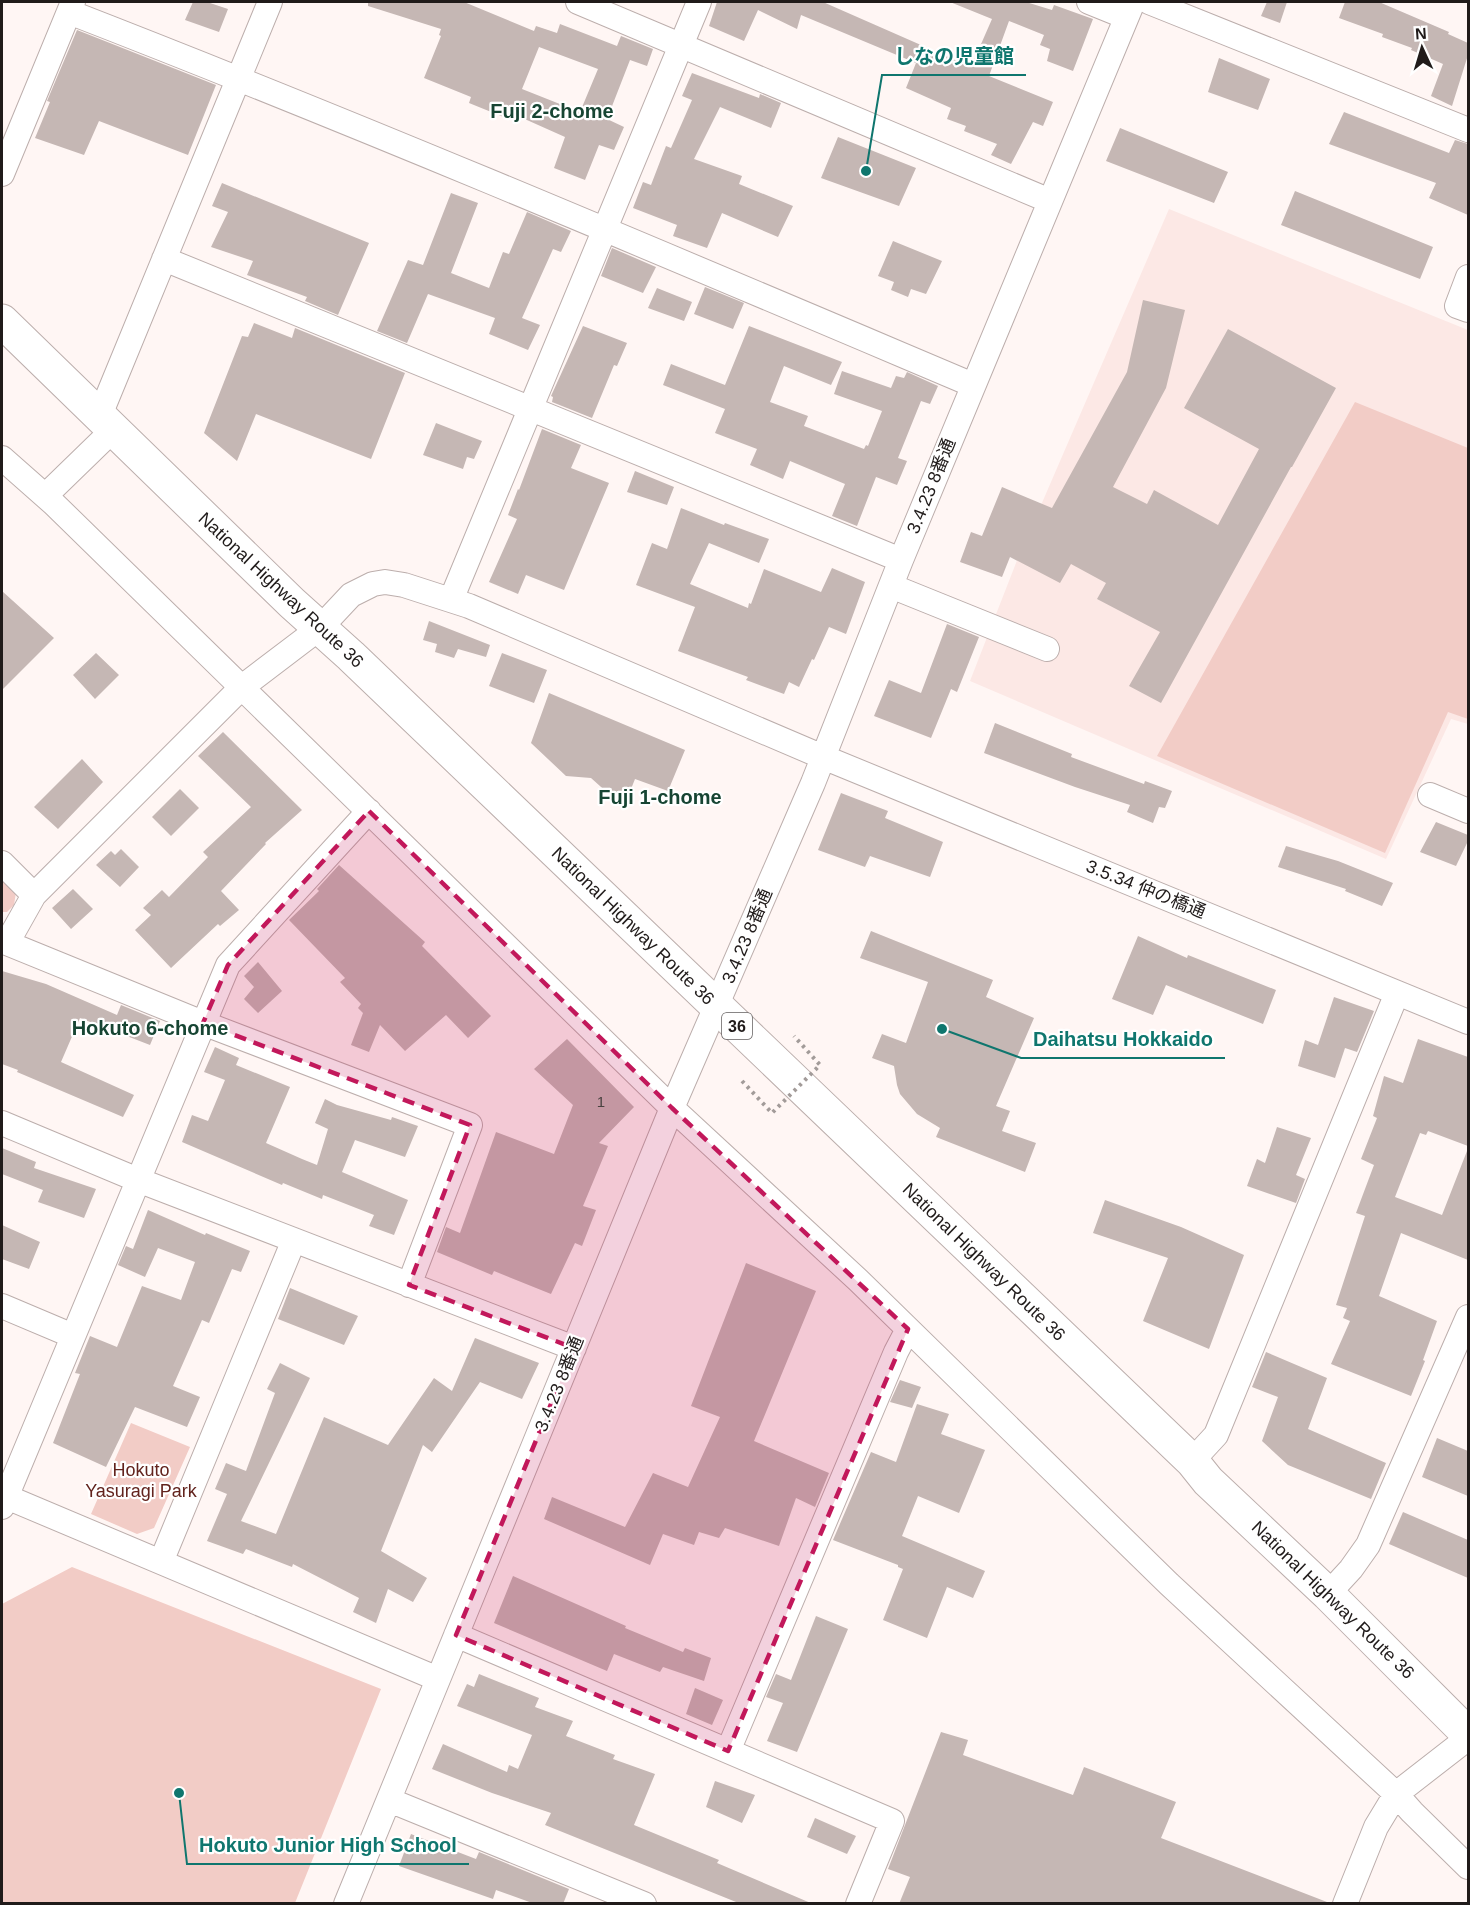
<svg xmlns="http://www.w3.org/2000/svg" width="1470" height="1905" font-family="Helvetica,'Noto Sans JP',sans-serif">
<rect width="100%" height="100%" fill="#fff6f4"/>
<!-- built -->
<path fill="#fce8e5" d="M1169 209 1468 330V724L1451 719 1386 859 970 681 1016 563Z"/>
<!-- green -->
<path fill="#f2ccc6" d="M1355 402 1468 448V719L1448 712 1385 853 1157 756Z
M2 878 16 892 14 905 7 912H2Z
M131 1423 190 1447 154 1528 137 1534 91 1514Z
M72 1567 381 1689 295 1903H2V1604Z"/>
<!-- building -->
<path fill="#c5b7b4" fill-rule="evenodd" d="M193 2H207L228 9 219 32 185 20Z
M368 2H464L534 31 536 26 557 33 560 24 617 46 621 36 653 49 647 66 630 60 607 119 624 127 614 150 599 145 585 180 554 168 565 137 509 112 506 118 469 103 471 97 424 78 441 36 439 35 441 29 368 6ZM539 47 598 69 580 112 522 89Z
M717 2H823L971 67 992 19 950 2H1026L1052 10 1054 5 1093 19 1073 71 1047 61 1050 49 1040 45 1044 35 1009 21 989 76 1053 102 1043 126 1033 122 1011 164 991 155 997 144 964 131 966 126 947 119 951 108 906 88 916 63 801 15 797 29 758 10 744 41 709 26Z
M1267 2H1287L1280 23 1261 16Z
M1345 2H1379L1449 32 1448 34 1468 43V55L1452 106 1431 96 1443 64 1411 50 1412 48 1382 37 1383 34 1339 18Z
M77 30 216 85 188 155 99 121 84 155 35 138 50 102 47 101Z
M1219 58 1270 79 1258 110 1208 92Z
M692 73 759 98 760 94 781 103 771 128 720 107 694 159 742 176 739 184 793 206 778 237 722 213 707 248 673 236 677 225 633 208 643 182 651 185 666 146 671 148 692 100 682 96Z
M1344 112 1449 153 1455 140 1468 144V215L1429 198 1436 183 1329 144Z
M1120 128 1228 172 1214 203 1106 161Z
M838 137 916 168 899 206 821 178Z
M222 183 369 243 338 315 305 301 307 297 247 275 253 261 211 247 228 212 212 206Z
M1295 191 1433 247 1420 279 1281 225Z
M451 193 478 203 451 273 489 288 503 252 509 254 527 212 571 231 561 252 553 249 522 318 540 325 528 350 489 334 495 318 428 294 407 343 377 331 408 260 423 265Z
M893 241 942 261 926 294 911 289 908 297 891 290 894 282 878 276Z
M612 248 656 267 643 293 601 276Z
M705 287 744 303 733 329 694 314Z
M657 288 692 302 684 321 648 308Z
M1143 300 1185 310 1166 388 1113 487 1147 504 1154 490 1218 525 1259 449 1184 408 1228 329 1336 388 1292 467H1291L1161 703 1129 686 1160 632 1097 599 1106 583 1071 564 1060 583 1010 557 1002 577 960 562 971 532 982 536 1002 487 1052 508 1127 372Z
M254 323 292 338 295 328 405 373 371 459 256 414 237 461 204 433 242 336 248 337Z
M583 326 627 343 617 366 614 365 592 418 552 402 553 397 551 396Z
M749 326 842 362 831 385 784 366 770 402 808 416 804 426 864 449 866 445 868 446 882 411 834 394 842 371 891 388 896 376 904 378 907 372 938 386 930 404 921 401 898 458 907 461 897 485 876 477 857 526 832 516 845 484 790 461 783 479 750 465 757 449 715 433 725 409 663 385 671 364 725 385Z
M436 423 482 441 474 459 467 457 463 469 423 455Z
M542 429 581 445 571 468 609 483 564 590 526 575 518 594 489 582 517 519 508 515 518 489 519 490Z
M635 471 674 487 667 505 627 492Z
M681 508 724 525 725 523 769 539 759 563 709 543 690 584 748 608 749 603 751 604 764 569 821 592 832 568 865 582 846 634 829 627 814 660 812 659 799 687 789 682 784 694 746 680 748 677 678 651 695 607 636 585 652 543 667 549Z
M2 591 54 638 2 690Z
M429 621 490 645 486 657 458 649 454 658 435 652 437 644 423 640Z
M947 624 979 637 957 692 951 689 931 738 874 716 889 680 921 693Z
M96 653 119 675 95 699 73 675Z
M502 653 547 670 534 703 489 686Z
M549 693 685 750 668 791 635 779 629 794 623 797 610 795 591 778 566 776 531 743Z
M995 723 1072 754 1071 757 1144 784 1145 781 1172 791 1165 808 1159 807 1153 823 1127 812 1130 805 1075 787 984 753Z
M223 732 302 810 265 843 266 844 221 891 239 910 220 926 218 924 171 968 135 930 151 915 143 908 162 890 169 897 208 857 203 852 251 807 198 756Z
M82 759 103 782 58 829 34 807Z
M180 789 199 808 171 836 152 817Z
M841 793 888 811 885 818 943 842 930 877 870 856 865 867 818 850Z
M1436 822 1468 835V841L1456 866 1420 852Z
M1286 846 1338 861 1393 883 1382 906 1345 891 1346 889 1278 867Z
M121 849 139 867 120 887 96 865 111 851 115 855Z
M339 865 425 942 422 946 491 1016 468 1038 446 1015 405 1051 380 1025 369 1052 351 1045 363 1013 358 1008 361 1004 340 982 345 978 289 920 319 891 317 889Z
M73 889 93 909 71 929 52 908Z
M871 931 993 980 986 997 1034 1018 996 1106 1010 1111 1002 1131 1036 1143 1025 1172 936 1137 940 1128 917 1114 900 1094 897 1085 894 1066 872 1058 882 1034 906 1043 928 982 860 958Z
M1138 936 1187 958 1188 955 1276 990 1263 1024 1166 985 1153 1015 1112 999Z
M258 962 282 991 258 1013 244 999 254 987 244 976Z
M2 971 46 984 117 1015 121 1005 160 1021 150 1045 80 1018 61 1062 134 1095 123 1117 17 1072 18 1070 2 1064Z
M1334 997 1374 1011 1357 1052 1345 1048 1335 1078 1298 1066 1305 1040 1318 1045Z
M567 1039 634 1107 599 1143 608 1146 583 1206 596 1210 582 1246 575 1243 551 1294 494 1271 492 1275 437 1252 446 1227 460 1233 496 1132 554 1154 573 1105 534 1069Z
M1418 1039 1468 1057V1146L1428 1131 1426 1135 1420 1133 1395 1197 1442 1215 1467 1151H1468V1260L1401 1233 1379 1296 1437 1321 1423 1360 1425 1361 1411 1396 1331 1364 1350 1321 1343 1318 1347 1308 1336 1305 1365 1216 1356 1213 1374 1165 1361 1159 1377 1118 1373 1116 1384 1076 1403 1083Z
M215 1047 239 1058 236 1065 290 1087 266 1143 302 1159 317 1165 328 1129 315 1123 325 1099 337 1105 391 1120 392 1117 418 1126 405 1157 355 1140 342 1172 408 1200 394 1235 369 1226 374 1215 323 1195 322 1199 283 1183 282 1185 182 1142 192 1115 208 1121 225 1080 204 1072Z
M1277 1127 1311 1138 1296 1175 1305 1179 1296 1203 1247 1186 1257 1159 1265 1163Z
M2 1148 36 1162 34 1168 96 1189 84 1218 38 1202 43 1190 2 1174Z
M1105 1200 1181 1227 1244 1255 1209 1349 1143 1321 1168 1258 1093 1233Z
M148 1210 205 1235 206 1233 250 1251 241 1272 232 1269 209 1323 202 1320 173 1386 200 1397 187 1427 135 1407 106 1467 53 1443 80 1374 75 1373 90 1336 117 1347 142 1286 181 1300 195 1262 158 1248 145 1277 118 1265 126 1246 133 1249Z
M2 1225 40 1242 29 1269 2 1259Z
M746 1263 816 1291 754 1441 829 1473 815 1507 796 1498 779 1546 725 1528 719 1538 699 1532 694 1545 663 1534 650 1565 544 1519 552 1497 625 1527 653 1473 688 1487 720 1417 691 1406Z
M290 1288 358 1316 344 1345 278 1319Z
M475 1338 539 1363 522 1399 480 1382 432 1452 423 1445 381 1551 427 1578 413 1602 388 1589 376 1623 353 1612 359 1598 293 1564 292 1567 246 1549 243 1554 207 1541 227 1494 215 1489 226 1463 246 1471 275 1393 267 1389 280 1363 310 1378 241 1521 276 1534 324 1417 388 1445 434 1378 452 1391Z
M1266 1352 1327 1378 1308 1429 1386 1463 1371 1499 1288 1465 1262 1441 1278 1397 1252 1387Z
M900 1380 921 1387 912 1408 890 1402Z
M917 1404 949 1414 941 1434 985 1450 959 1513 918 1496 902 1536 985 1571 973 1598 947 1587 927 1638 883 1620 903 1569 898 1567V1565L833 1540 871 1452 896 1462Z
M1437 1438 1468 1451V1496L1422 1477Z
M1403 1512 1468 1540V1578L1389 1544Z
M513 1576 626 1626 625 1628 683 1652 685 1648 711 1658 704 1681 663 1667 660 1672 614 1654 607 1671 494 1623Z
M816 1616 848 1629 797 1752 767 1741 783 1703 766 1697 776 1674 791 1680Z
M479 1674 539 1698 535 1707 573 1721 566 1736 615 1755 613 1759 655 1774 634 1825 719 1860 717 1863 813 1904H741L545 1825 551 1813 492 1793 432 1769 443 1744 507 1772 509 1765 518 1769 532 1735 457 1706 467 1684 474 1687Z
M695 1688 723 1700 712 1725 686 1714Z
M941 1732 968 1740 963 1755 1073 1795 1084 1767 1176 1802 1161 1838 1327 1902 1326 1904H899L910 1877 888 1869Z
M715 1781 755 1795 742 1823 706 1807Z
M815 1818 856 1836 847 1854 807 1837Z
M411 1834 476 1859 479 1852 569 1889 563 1904H535L496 1890 493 1899 399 1866Z"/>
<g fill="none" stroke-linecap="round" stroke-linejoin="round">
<!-- minor casing -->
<g stroke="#bcaeac" stroke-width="26">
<path id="minor" d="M578 2 1050 201
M1089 2 1126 17
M1149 2 1468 130
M69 12C373 130 673 258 973 385
M2 174 73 2
M164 259 901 560
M1468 277 1457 306 1468 310
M100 415 270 2
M2 458 53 503 672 1108 858 1280 1169 1584 1396 1794 1412 1812 1468 1867
M45 496 114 429
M891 586 1047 649
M451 600 699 2
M1430 795 1468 811
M2 863 34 895
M2 941 203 1023 470 1125 409 1285
M7 943 34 895 242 687 321 627 351 595 373 584 385 582 404 585 469 606 823 757 1468 1022
M2 1123 138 1180 574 1348
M2 1306 73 1336
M1192 1461 1216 1435 1397 993
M2 1495 438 1679
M2 1507 228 965 369 811
M161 1562 294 1240
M1328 1594 1351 1569 1368 1545 1468 1317
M456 1635 892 1821 858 1904
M728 1751 896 1352 908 1329
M389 1800 644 1904
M346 1904 672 1108 813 783 901 560 1133 2
M1345 1904 1376 1827 1396 1794 1468 1738"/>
</g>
<!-- highway casing -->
<g stroke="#bcaeac" stroke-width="35">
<path id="highway" d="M2 321 292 603 351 656 1192 1461 1208 1481 1328 1594 1468 1734"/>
</g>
<!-- minor -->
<use href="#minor" stroke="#fff" stroke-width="24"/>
<!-- highway -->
<use href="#highway" stroke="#fff" stroke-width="33"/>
<!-- path-bridge -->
<path stroke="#a29b99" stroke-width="4" stroke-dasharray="3 4.5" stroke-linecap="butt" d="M742 1081 772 1113 820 1065 794 1036"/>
</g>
<!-- marked area -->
<path fill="#c2185b" fill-opacity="0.2" stroke="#c2185b" stroke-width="4.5" stroke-dasharray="12 8" stroke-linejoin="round" d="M369 811 672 1108 908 1329 728 1751 456 1635 574 1348 409 1285 470 1125 203 1023 228 965Z"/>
<g text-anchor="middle" stroke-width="4.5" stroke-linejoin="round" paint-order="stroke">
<!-- number labels -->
<g font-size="15" fill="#494240">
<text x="601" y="1107">1</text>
</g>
<!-- shield labels -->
<rect fill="#fff" stroke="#635f5f" stroke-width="1.5" x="722" y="1013" width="30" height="26" rx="4.5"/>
<g font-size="16" font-weight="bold" fill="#201b1a">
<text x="737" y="1032">36</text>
</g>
<!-- street labels -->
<g font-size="18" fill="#201b1a" stroke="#fff">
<text transform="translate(931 486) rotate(-68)" y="6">3.4.23 8番通</text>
<text transform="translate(281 590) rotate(43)" y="6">National Highway Route 36</text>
<text transform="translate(1146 889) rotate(22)" y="6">3.5.34 仲の橋通</text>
<text transform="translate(633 926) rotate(44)" y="6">National Highway Route 36</text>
<text transform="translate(747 936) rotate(-67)" y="6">3.4.23 8番通</text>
<text transform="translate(984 1262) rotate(44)" y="6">National Highway Route 36</text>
<text transform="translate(559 1384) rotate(-68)" y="6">3.4.23 8番通</text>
<text transform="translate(1333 1600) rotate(44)" y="6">National Highway Route 36</text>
</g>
<!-- park labels -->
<g font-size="18" fill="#62231d" stroke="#fff">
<text x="141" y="1476">Hokuto<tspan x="141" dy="21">Yasuragi Park</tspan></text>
</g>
<!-- neighbourhood labels -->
<g font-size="20" font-weight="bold" fill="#174533" stroke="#fff">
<text x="552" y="118">Fuji 2-chome</text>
<text x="660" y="804">Fuji 1-chome</text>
<text x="150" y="1035">Hokuto 6-chome</text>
</g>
</g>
<!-- callouts -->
<path fill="none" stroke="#0f766e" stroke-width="2" d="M866 171L882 75H1026M942 1029L1021 1058H1225M179 1793L187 1864H469"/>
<g fill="#0f766e" stroke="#fff" stroke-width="2">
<circle cx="866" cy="171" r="6"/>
<circle cx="942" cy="1029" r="6"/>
<circle cx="179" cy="1793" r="6"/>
</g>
<g font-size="20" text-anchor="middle" font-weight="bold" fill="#0f766e" stroke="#fff" stroke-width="4.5" stroke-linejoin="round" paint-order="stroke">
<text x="954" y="63">しなの児童館</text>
<text x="1123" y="1046">Daihatsu Hokkaido</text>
<text x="328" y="1852">Hokuto Junior High School</text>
</g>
<!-- border -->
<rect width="1470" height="1905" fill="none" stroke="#201b1a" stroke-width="6"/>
<!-- north arrow -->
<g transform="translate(1422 48) rotate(356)" stroke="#ffffff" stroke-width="4.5" paint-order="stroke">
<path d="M0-4.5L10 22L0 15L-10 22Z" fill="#201b1a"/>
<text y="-9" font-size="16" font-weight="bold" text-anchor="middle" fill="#201b1a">N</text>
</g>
</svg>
